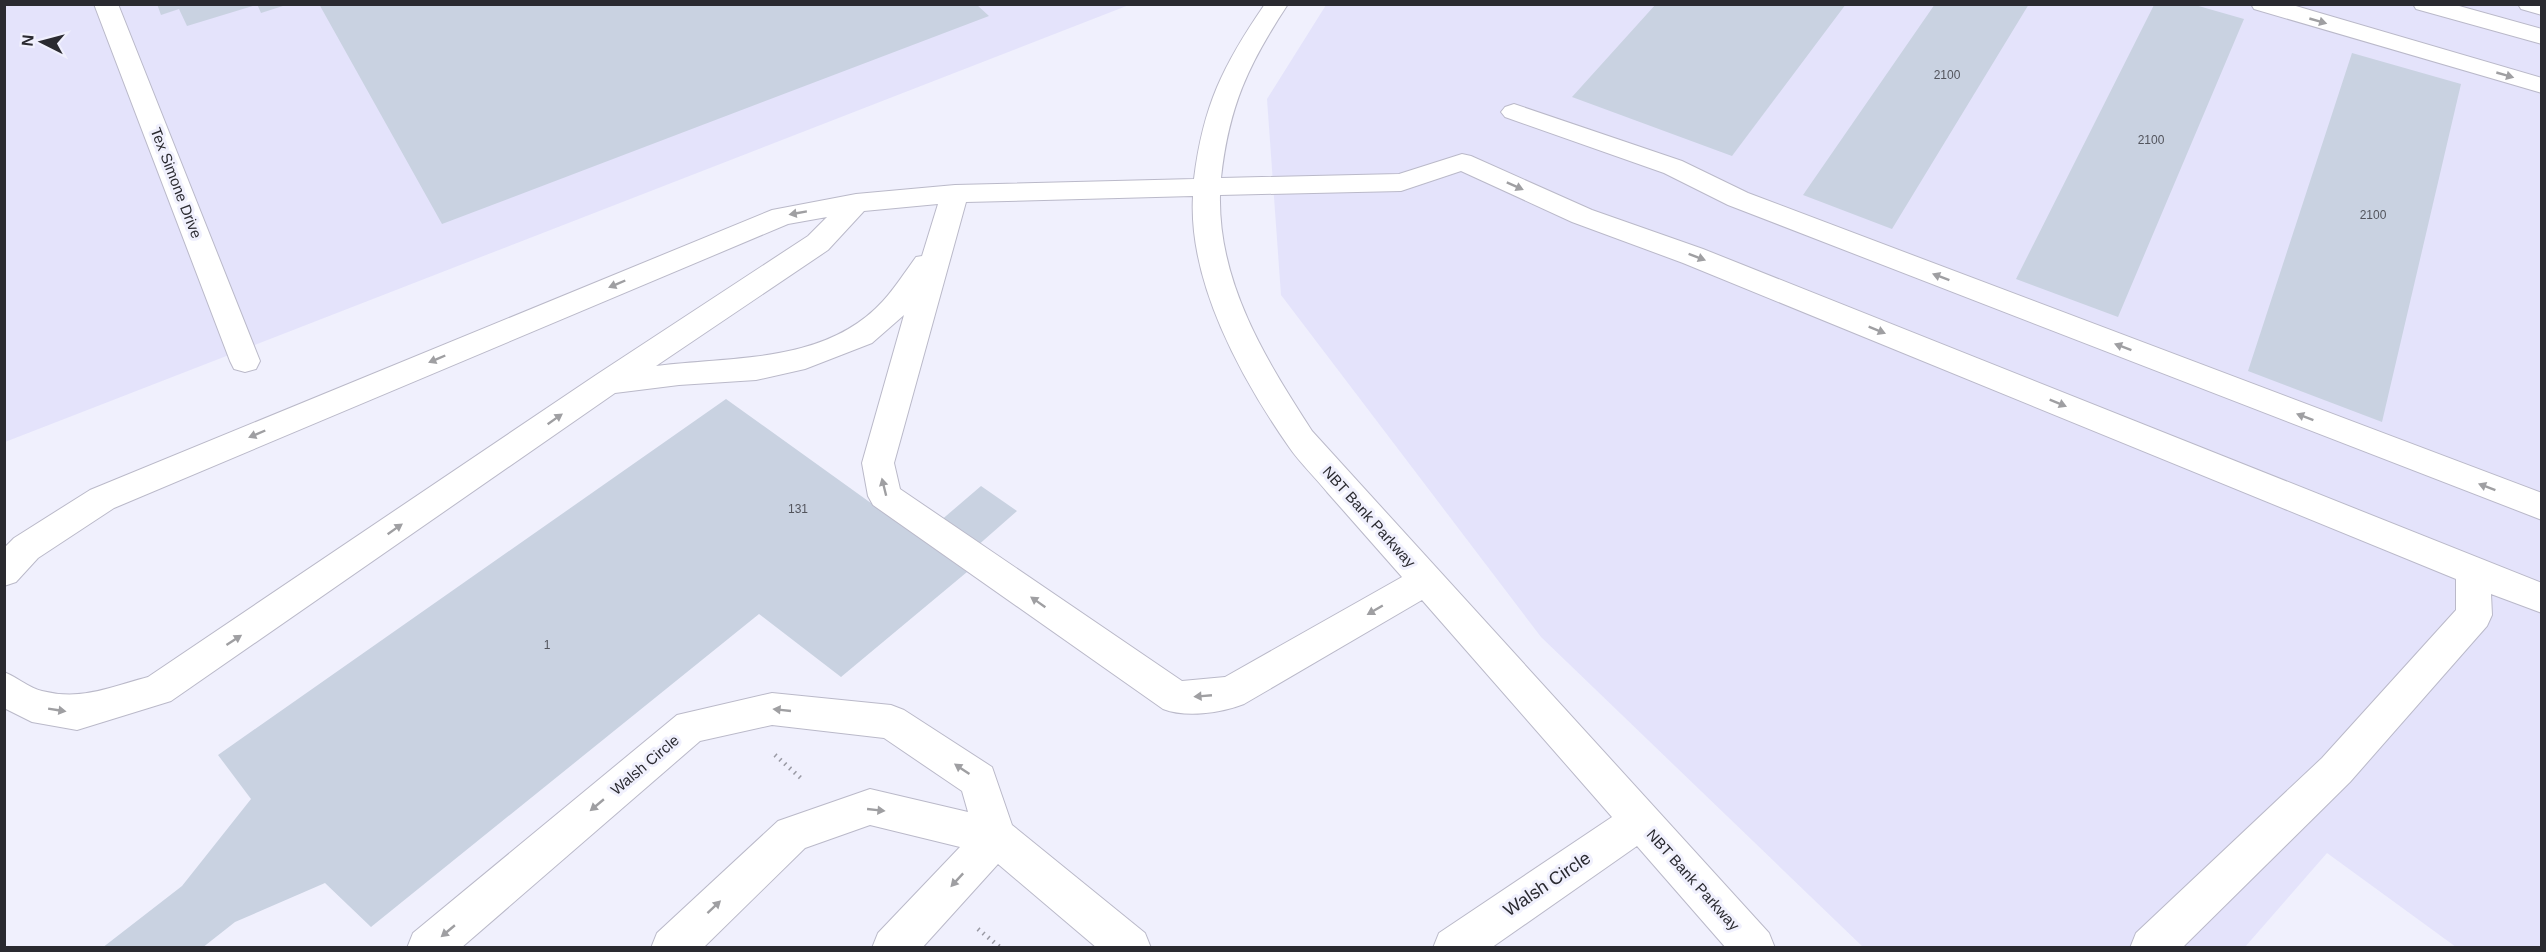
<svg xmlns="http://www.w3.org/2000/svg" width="2546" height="952" font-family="Arial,sans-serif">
<rect width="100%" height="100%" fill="#f0f0fd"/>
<!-- built -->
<path fill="#e4e3fb" d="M5 5H1129L5 442Z
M1326 5H2541V947H2456L2327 853 2245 947H1863L1541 637 1281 295 1267 99Z"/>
<!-- building -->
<path fill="#c9d2e1" d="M157 4H256V5L187 26 179 9 161 15Z
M257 4H286V5L261 13Z
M319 4H976L989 16 442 224Z
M1656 4H1846L1732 156 1572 97Z
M1935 4H2029L1892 229 1803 195Z
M2154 5H2195L2244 19 2118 317 2016 279Z
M2352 53 2461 84 2382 422 2248 371Z
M726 399 967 572 841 677 759 614 371 927 325 883 235 922 202 948H102L182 886 251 799 218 755Z
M981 486 1017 511 976 547 939 522Z"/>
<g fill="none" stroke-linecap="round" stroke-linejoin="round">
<!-- minor casing -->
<g stroke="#bab9c9" stroke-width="2">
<path id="minor" d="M94 4H118L260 361 256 369 245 372 234 369 230 361Z
M1265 4H1288C1248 65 1229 106 1221 178L1399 174 1462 154 1471 156 1592 210 1703 249 2542 583V613L2491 594 2492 615 2487 626 2350 782 2182 948H2130L2136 933 2322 758 2456 610V579L1683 263 1572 222 1461 171 1401 191 1220 195C1218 283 1266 360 1312 431L1769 933 1775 948H1726L1637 846 1491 948H1433L1439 933 1612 817 1422 600 1244 704C1221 713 1186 718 1163 709L873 505 868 496 862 463 904 315 872 343 805 369 756 380 679 385 615 393 171 701 77 730 32 722 4 708V672C17 677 29 688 42 691 82 701 110 687 148 677L596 375 808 236 827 217 788 224 114 508 38 558 16 582 4 586V548L14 538 90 490 772 210 856 194 955 185 1194 179C1203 106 1223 65 1265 4ZM1193 196C1188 282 1241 378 1289 447 1300 463 1315 477 1327 492 1352 520 1377 549 1402 577L1225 677 1182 681 900 489 894 463 966 202ZM938 204 922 256 916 257C905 272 895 288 883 301 826 364 732 356 656 366L828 250 864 211Z
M2251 4H2289L2542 78V93L2254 9Z
M2413 4H2452L2542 29V44L2416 9Z
M2518 4H2542V15L2521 9Z
M1514 104 1682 161 1748 193 2542 493V520L1728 205 1664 173 1505 117 1501 112 1505 107Z
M772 693 891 705 904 710 992 767 1012 825 1145 933 1151 948H1097L998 864 922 948H872L878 933 960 847 870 825 805 848 703 948H651L657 933 778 821 870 789 968 812 962 791 884 738 772 725 700 741 461 948H407L413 933 677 715Z"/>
</g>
<!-- path -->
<path stroke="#9a9aa4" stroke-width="4.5" stroke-dasharray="1.5 5" stroke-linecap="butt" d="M775 755 803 780
M978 929 1001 948"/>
<!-- minor -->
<use href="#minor" fill="#fff" fill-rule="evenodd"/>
</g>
<!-- one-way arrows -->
<defs><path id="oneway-solid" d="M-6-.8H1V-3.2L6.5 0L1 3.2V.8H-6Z" transform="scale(1.5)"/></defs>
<g fill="#9f9fa2">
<use href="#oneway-solid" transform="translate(2318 21) rotate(16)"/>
<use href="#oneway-solid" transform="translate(2505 75) rotate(16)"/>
<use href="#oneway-solid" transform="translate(1515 186) rotate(24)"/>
<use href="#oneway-solid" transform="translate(798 213) rotate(170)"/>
<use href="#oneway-solid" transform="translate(1697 257) rotate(21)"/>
<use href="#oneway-solid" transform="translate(1941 277) rotate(-159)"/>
<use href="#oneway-solid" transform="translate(617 284) rotate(157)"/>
<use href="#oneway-solid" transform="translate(1877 330) rotate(22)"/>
<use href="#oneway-solid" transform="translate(2123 347) rotate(-159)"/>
<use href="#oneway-solid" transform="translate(437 359) rotate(157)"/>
<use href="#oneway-solid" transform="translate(2058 403) rotate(22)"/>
<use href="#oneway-solid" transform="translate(2305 417) rotate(-159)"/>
<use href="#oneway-solid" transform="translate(555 419) rotate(-35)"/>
<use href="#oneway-solid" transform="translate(257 434) rotate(157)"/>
<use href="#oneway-solid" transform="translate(884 487) rotate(-104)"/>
<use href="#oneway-solid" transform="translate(2487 487) rotate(-159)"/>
<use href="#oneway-solid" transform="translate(395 529) rotate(-35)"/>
<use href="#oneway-solid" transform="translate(1038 602) rotate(-145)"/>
<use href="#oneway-solid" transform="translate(1375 610) rotate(150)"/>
<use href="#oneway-solid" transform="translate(234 640) rotate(-33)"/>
<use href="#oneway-solid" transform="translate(1203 696) rotate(175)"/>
<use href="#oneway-solid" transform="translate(57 710) rotate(9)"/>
<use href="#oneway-solid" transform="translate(782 710) rotate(-174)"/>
<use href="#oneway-solid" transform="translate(962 769) rotate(-146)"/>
<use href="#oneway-solid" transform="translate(597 805) rotate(140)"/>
<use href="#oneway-solid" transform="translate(876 810) rotate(6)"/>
<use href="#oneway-solid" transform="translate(957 880) rotate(133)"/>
<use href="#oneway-solid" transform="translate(714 907) rotate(-43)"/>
<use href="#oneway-solid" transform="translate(448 931) rotate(140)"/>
</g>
<g text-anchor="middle" stroke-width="6" stroke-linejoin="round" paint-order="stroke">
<!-- number labels -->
<g font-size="12" fill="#52545c">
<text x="1947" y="79">2100</text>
<text x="2151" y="144">2100</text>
<text x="2373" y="219">2100</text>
<text x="798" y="513">131</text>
<text x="547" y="649">1</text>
</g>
<!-- street labels -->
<g font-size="15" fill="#2a2a30" stroke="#f0f0fd">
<text transform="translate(176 183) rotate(69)" y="5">Tex Simone Drive</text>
<text transform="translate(1369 517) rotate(48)" y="5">NBT Bank Parkway</text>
<text transform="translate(645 765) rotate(-40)" y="5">Walsh Circle</text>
<text transform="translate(1693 880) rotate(48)" y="5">NBT Bank Parkway</text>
</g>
<!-- near-street labels -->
<g font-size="18" fill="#2a2a30" stroke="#f0f0fd">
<text transform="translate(1547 884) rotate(-34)" y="6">Walsh Circle</text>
</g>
</g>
<!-- border -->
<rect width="2546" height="952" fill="none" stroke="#2a2a30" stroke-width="12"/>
<!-- north arrow -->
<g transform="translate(42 42) rotate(276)" stroke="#f0f0fd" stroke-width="4.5" paint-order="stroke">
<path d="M0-4.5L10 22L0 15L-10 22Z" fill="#2a2a30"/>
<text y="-9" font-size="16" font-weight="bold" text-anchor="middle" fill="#2a2a30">N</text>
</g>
</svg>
